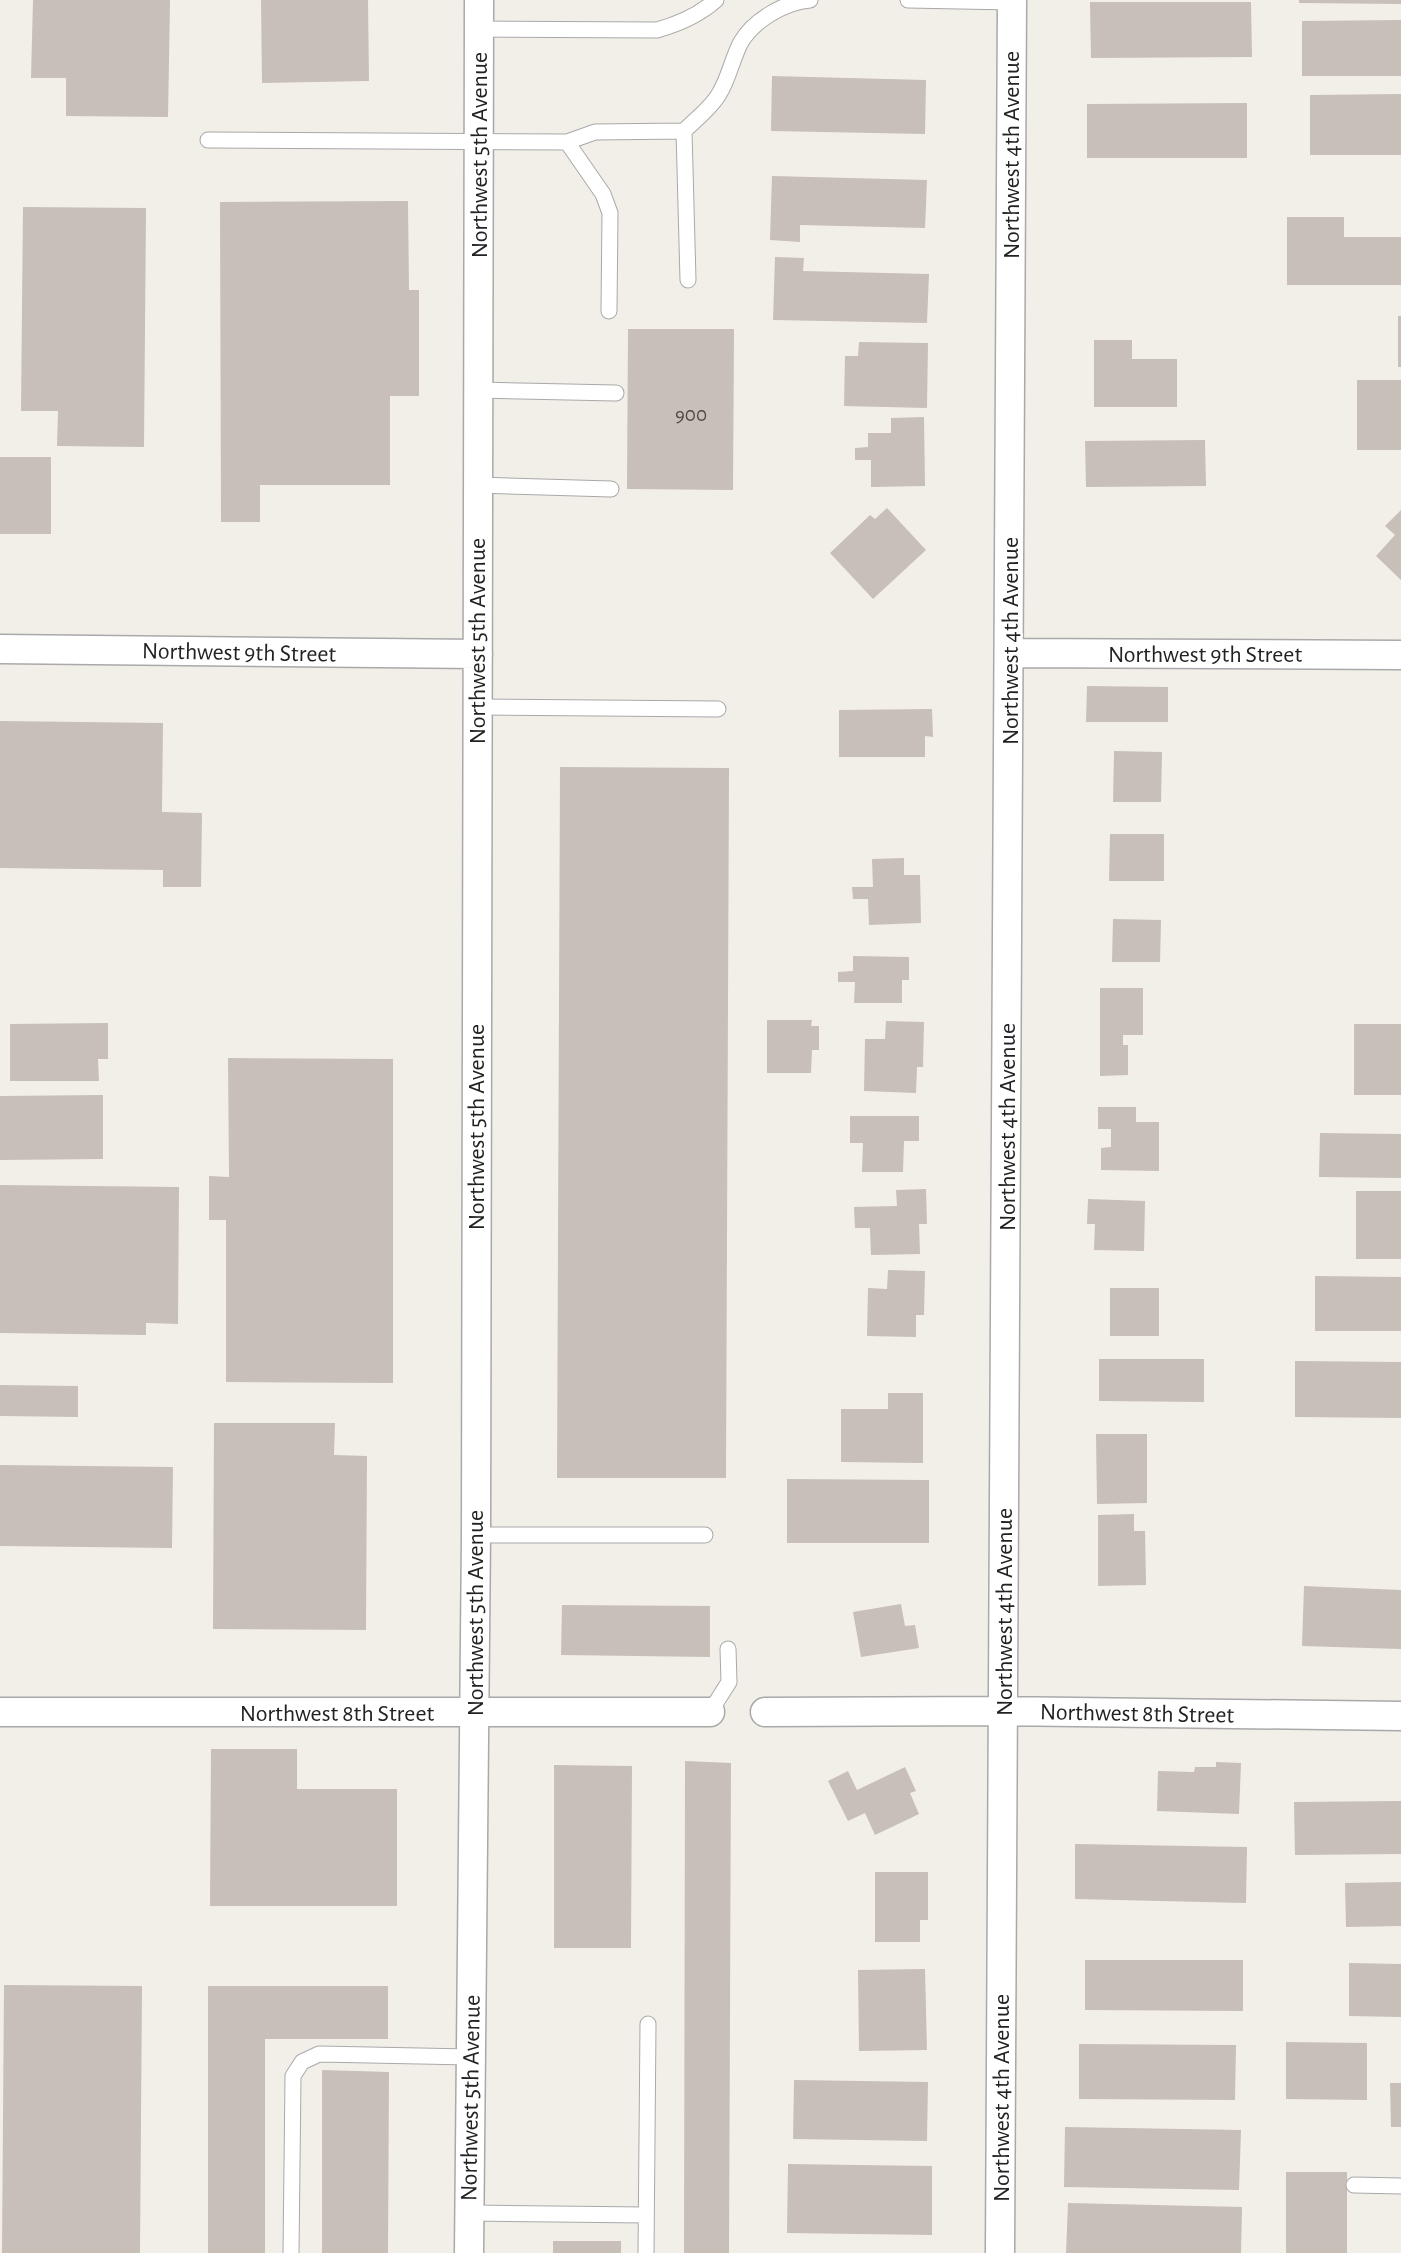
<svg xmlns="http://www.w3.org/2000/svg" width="1401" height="2253" font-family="'Alegreya Sans',sans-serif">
<rect width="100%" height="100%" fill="#f2efe9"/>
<!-- building -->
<path fill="#c7bfb8" d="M33 0H170L168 117 66 116V78H31Z
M261 0H368L369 81 262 83Z
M1299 0H1401V4L1299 3Z
M1090 2H1251L1252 57 1091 58Z
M1401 20V76H1302V21Z
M772 76 926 80 925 134 771 131Z
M1401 94V155H1310V95Z
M1247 103V158H1087V104Z
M772 176 927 180 925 228 800 225V242L770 240Z
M408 201 409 290H419V396H390V485H260V522H221L220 202Z
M23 207 146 208 144 447 57 446 58 411H21Z
M1287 217H1344V237H1401V285H1287Z
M775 257 804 258 803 271 929 274 927 323 773 320Z
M1398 316H1401V367H1398Z
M628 329H734L733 490 627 489Z
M1094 340H1132V359H1177V407H1094Z
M859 342 928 343 927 408 844 406 845 356H858Z
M1357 380H1401V450H1357Z
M924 417 925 486 871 487V460H855V448L868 447V433H891V418Z
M1205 440 1206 486 1086 487 1085 441Z
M0 457H51V534H0Z
M887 508 926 550 873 599 830 553 870 515 875 519Z
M1401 510V580L1376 556 1395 535 1385 526Z
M1087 686 1168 687V722H1086Z
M932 709 933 737 925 736V757H839V710Z
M0 721 163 723 162 812 202 813 201 887H163V870L0 868Z
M1114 751 1162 752 1161 802H1113Z
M560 767 729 768 726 1478H557Z
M1110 834H1164V881H1109Z
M904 858V875H920L921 923 869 925 868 899H853L852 887H873L872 859Z
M1113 919 1161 920 1160 962H1112Z
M853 956 909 957V980H902V1003H854L855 982H838V972L853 971Z
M1100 988H1143V1035H1123V1045H1128V1075L1100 1076Z
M767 1020H812L811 1026H819V1050H812L811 1073H767Z
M886 1021 924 1022 923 1067H917L916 1093 864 1091 865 1039H885Z
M108 1023V1059H98L99 1081H10V1024Z
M1354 1024H1401V1095H1354Z
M228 1058 393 1059V1383L226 1382V1220H209V1176L229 1177Z
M103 1095V1159L0 1160V1096Z
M1098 1107H1136V1122H1159V1171L1101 1170V1148L1111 1147V1129H1098Z
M850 1116H919V1141H904L903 1172H862L863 1143H850Z
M1320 1133 1401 1134V1178L1319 1177Z
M0 1185 179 1187 178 1324 146 1323V1335L0 1333Z
M926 1189 927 1224H919L920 1254 871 1255 870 1228H855L854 1207 897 1206 896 1190Z
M1356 1191H1401V1259H1356Z
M1088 1199 1145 1201 1144 1251 1094 1250 1095 1224H1087Z
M888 1270 925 1271 924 1315H916V1337L867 1336 868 1288 887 1289Z
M1315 1276 1401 1277V1331H1315Z
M1110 1288H1159V1336H1110Z
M1099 1359H1204V1402L1099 1401Z
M1295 1361 1401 1362V1418L1295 1417Z
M0 1385 78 1386V1417L0 1416Z
M888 1393H923V1463L841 1462V1409H888Z
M214 1423H335L334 1455 367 1456 366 1630 213 1629Z
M1096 1434H1147V1503L1097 1504Z
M0 1465 173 1467 172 1548 0 1546Z
M787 1479 929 1480V1543H787Z
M1134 1514V1531H1145L1146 1585 1098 1586V1515Z
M1304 1586 1401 1590V1649L1302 1646Z
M901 1604 905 1626 915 1625 919 1648 861 1657 853 1612Z
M562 1605 710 1606V1657L561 1655Z
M211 1749H297V1789H397V1906H210Z
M685 1761 731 1763 729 2253H684Z
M1216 1762 1241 1763 1239 1814 1157 1811 1158 1771 1194 1772 1195 1767H1216Z
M554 1765 632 1766 631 1948H554Z
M905 1767 916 1791 910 1793 919 1814 875 1835 865 1813 848 1821 828 1781 848 1771 857 1790Z
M1401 1801V1854L1295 1855 1294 1802Z
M1075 1844 1247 1847 1246 1903 1075 1899Z
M875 1872H928V1920H920V1942H875Z
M1401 1882V1926L1346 1927 1345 1883Z
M1085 1960H1243V2011L1085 2010Z
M1349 1963 1401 1964V2017L1349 2016Z
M925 1969 927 2050 859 2051 858 1970Z
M4 1985 142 1986 140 2253H2Z
M208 1986H388V2039H265V2253H208Z
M1286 2042 1367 2043V2100L1286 2099Z
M1079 2044 1236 2045 1235 2100 1079 2099Z
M322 2070 389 2072 388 2253H322Z
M794 2080 928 2082 927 2141 793 2139Z
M1390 2083H1401V2127H1391Z
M1065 2127 1241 2130 1239 2190 1064 2187Z
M788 2164 932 2166V2235L787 2233Z
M1286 2172H1347V2253H1286Z
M1068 2203 1242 2207 1241 2253H1066Z
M553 2241H621V2253H553Z"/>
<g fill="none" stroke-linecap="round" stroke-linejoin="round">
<!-- service casing -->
<g stroke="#a9a9a9" stroke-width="17">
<path id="service" d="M908 0 1012 2
M479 29 657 30C679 24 698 16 716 0
M684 131 688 280
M208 140 567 142 595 132 684 131C696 119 711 108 719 94 729 78 732 59 741 42 754 20 785 2 810 0
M567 142 603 194 610 213 609 311
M477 390 616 393
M477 485 611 489
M477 707 718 709
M476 1535H705
M710 1712 729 1682 728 1649
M1354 2185 1401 2186
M469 2213 646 2215
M291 2253 293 2076 302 2062 319 2054 470 2057
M646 2253 648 2024"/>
</g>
<!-- minor casing -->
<g stroke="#a9a9a9" stroke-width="31">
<path id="minor" d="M0 649 478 654
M1010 653 1401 655
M0 1712H710
M765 1712 1003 1711 1401 1716
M469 2253 476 1535 479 0
M1000 2253 1012 0"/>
</g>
<!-- service -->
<use href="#service" stroke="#fff" stroke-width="15"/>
<!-- minor -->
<use href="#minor" stroke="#fff" stroke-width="28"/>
</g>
<g text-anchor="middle" stroke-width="5" stroke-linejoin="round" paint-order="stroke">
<!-- number labels -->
<g font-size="21" fill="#4b4948">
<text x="691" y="421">900</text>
</g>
<!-- street labels -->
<g font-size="24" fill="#222" stroke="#fff">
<text transform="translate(479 155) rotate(-90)" y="8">Northwest 5th Avenue</text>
<text transform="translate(1011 155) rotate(-90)" y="8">Northwest 4th Avenue</text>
<text transform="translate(477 641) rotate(-90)" y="8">Northwest 5th Avenue</text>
<text transform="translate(1010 641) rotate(-90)" y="8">Northwest 4th Avenue</text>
<text transform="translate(239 652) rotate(1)" y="8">Northwest 9th Street</text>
<text x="1205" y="662">Northwest 9th Street</text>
<text transform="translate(476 1127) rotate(-90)" y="8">Northwest 5th Avenue</text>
<text transform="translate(1007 1127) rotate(-90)" y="8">Northwest 4th Avenue</text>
<text transform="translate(1004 1612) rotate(-90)" y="8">Northwest 4th Avenue</text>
<text transform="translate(475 1613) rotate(-90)" y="8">Northwest 5th Avenue</text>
<text x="337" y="1721">Northwest 8th Street</text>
<text transform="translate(1137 1713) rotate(1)" y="8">Northwest 8th Street</text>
<text transform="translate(470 2098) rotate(-89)" y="8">Northwest 5th Avenue</text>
<text transform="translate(1001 2098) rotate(-90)" y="8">Northwest 4th Avenue</text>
</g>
</g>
</svg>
